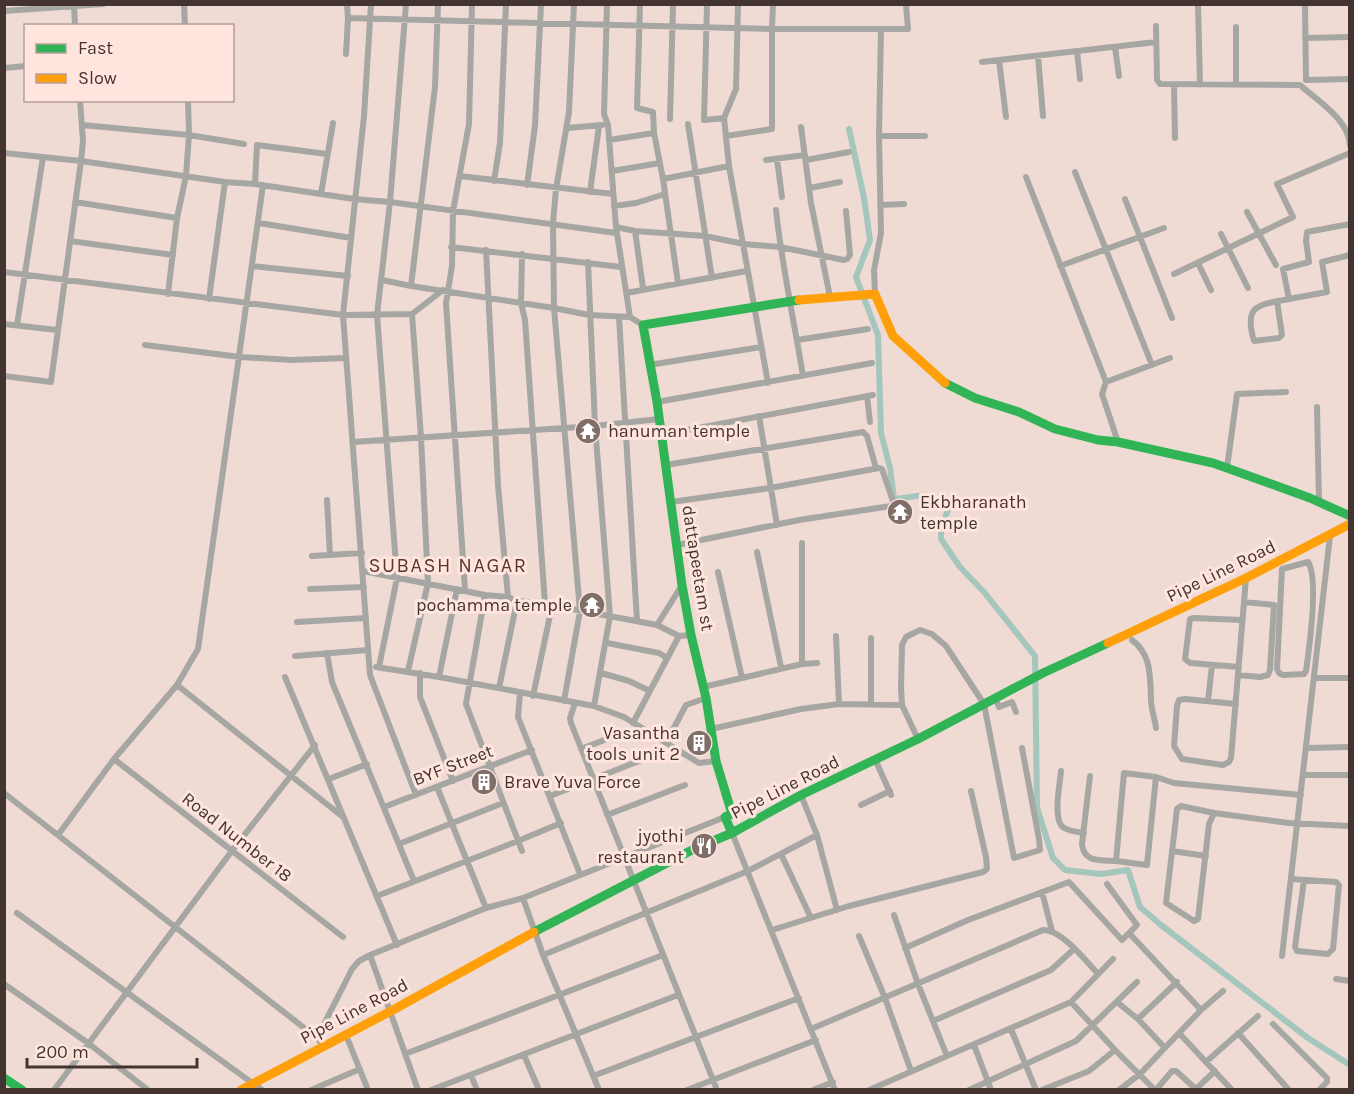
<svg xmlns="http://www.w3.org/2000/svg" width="1354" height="1094" font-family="Karla,sans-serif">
<rect width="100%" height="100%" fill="#f0dad4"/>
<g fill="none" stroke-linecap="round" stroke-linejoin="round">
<!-- canal -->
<path stroke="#a4c6bc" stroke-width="6" d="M849 129 864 198 870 240 856 277 878 335 881 433 890 468 894 499C921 497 926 488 948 510L941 528V539L960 567 984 592 1035 656 1037 808 1053 858 1065 870 1101 874 1128 870 1140 907 1161 925 1308 1038 1350 1065"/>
<!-- street -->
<path stroke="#a6a6a3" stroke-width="6" d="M184 4 185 26
M347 4 348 18 772 29 773 4
M371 4 364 116 343 315 370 675 416 795
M438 4 435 87 411 286 554 308 589 315 630 317
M607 4 604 114 608 125 616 227 630 317 643 325
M640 4 637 108 653 112 654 133 663 179 678 283
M707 4 704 120 724 118
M738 4 736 89 724 118 729 166 768 383
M1198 4 1200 85
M1305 4 1306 80 1350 79
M74 5 75 26
M4 11 103 4
M1156 26 1157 80 1160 84 1300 85C1319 102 1348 119 1350 145
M1305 38 1350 37
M1115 47 1119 76
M1077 51 1080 79
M346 54 348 18
M1038 56 1043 116
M999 60 1006 117
M982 62 1156 42
M4 68 26 66
M1236 83V27
M1174 85 1175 138
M670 119 673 4
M688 124 712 278
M82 125 189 135 244 144
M801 127 811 203 830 297
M567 128 602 125
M726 136 772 129V29H908L906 4
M879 136H925
M609 140 654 133
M4 153 81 161 225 182 255 184 354 199 390 202 616 233
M777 159 782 197
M766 160 805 155
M806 160 849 152
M612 171 660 163
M1075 172 1152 365
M460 176 613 194
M1026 177 1106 382 1102 394 1118 442
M663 179 729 166
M494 181 500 143 506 4
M255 184 257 145 327 154
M527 185 535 126 541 4
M810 188 840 182
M590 192 599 126
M321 194 333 123
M1125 199 1172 318
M75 202 177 218
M880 205 904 204
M614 206 636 203 665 194
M776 210C782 266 794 321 803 376
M1247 212 1276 265
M259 223 351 238
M616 227 635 231 705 236 744 244 780 247 844 260 847 259 850 255 846 211
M635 231 643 288
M1221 234 1248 288
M70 241 173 255
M451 247 621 267
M486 250 498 485 508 597
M522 254 521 303 525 320 545 604
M588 262 595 426 610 616 594 706
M1198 263 1211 290
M252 266 348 276
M1060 266 1164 228
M4 272 343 315 412 314 443 290
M1174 274 1293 217 1277 184 1350 153
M382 280 411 286
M626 293 747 271
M168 294 177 218 186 176 189 135 188 100
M875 294 874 270 881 233 879 136 881 29
M209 299 225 182
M1289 299 1327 292 1322 262 1350 255
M1277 301 1282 335 1279 338 1254 341C1243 304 1259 305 1289 299L1283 269 1309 262 1306 241 1307 232 1350 224
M619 317 637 621
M4 324 57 330
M17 325 43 157
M797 340 868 329
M145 345 240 357 292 360 346 358
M649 365 761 347
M4 376 51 382 81 161 83 141 80 100
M1106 382 1170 358
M867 396 870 422
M657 402 872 363
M1317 407 1319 502
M759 416 777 525
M661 435 873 395
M353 442 595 426 659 419
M666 465 863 432 867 436 876 468
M1227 468 1237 394 1286 392
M327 500 330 555
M671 502 770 488 879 468 882 469 894 504 891 506 799 520 677 545
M757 552 781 667
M312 556 362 553
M1308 562C1319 579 1309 650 1306 671L1304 674 1283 675 1279 673 1277 669 1282 569Z
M363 571 485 595 508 597 517 601 545 604 657 625 679 636 691 635
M718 572 742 678
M310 589 364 587
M465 590 446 303 452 266 453 211 469 124 472 4
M485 595 466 704 522 851
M297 622 366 618
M657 625 682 585
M836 636 839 704
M1132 640C1152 655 1150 677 1151 700 1151 709 1155 719 1156 728
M607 643 659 653 667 658
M327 653 332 682 414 881
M295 656 368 650
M802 664 817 663
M376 667 439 677 594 706 624 717 699 763 716 761
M379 667 397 578 377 315 390 202 406 4
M1239 667 1190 663 1185 659 1190 619 1193 618 1242 620
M408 671 428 583 421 437 412 314
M420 673V697L453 781
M601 673 629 681 650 691
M1238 675 1260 677 1268 675 1270 670 1274 605 1244 602
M285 677 397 945
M439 677 457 589
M1315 678H1350
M177 685 343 817
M703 687 802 664V543
M499 688 517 601
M520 693 518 717 580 874
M533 696 552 606
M995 698 999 707 1012 702 1016 712
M564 701 580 611 554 308 553 223 556 189 569 112 574 4
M1208 701 1212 665
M575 703 570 718 571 723 717 1090
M871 704V638
M1236 704 1185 699 1179 700 1177 706 1174 746 1182 759 1223 765 1229 762 1231 758 1246 578
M633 723 679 636
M711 729 801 709 839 704 902 705
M918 739 902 705 901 688 902 645 906 637 920 630 932 634 946 646 984 704 1014 858 1040 850 1039 839 1022 748
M666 743 686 705 706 698
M1307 748 1350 747
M581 749 612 737
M114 759 343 937
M875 759 891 795
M1061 771C1060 783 1052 821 1064 828 1069 831 1078 832 1084 833
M1303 775H1350
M1090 776 1082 844C1084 863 1100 860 1116 861
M1156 777 1124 773 1116 861 1147 865 1156 777 1174 783 1301 795
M329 779 367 764
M437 787 486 908
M4 793 317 1038 324 1046
M801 795 817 835 837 910
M550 796 644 759
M861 805 890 791
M384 807 532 750
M1214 813 1181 806 1177 809 1166 903 1194 921 1198 919 1209 824 1214 813 1289 823 1350 826
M607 815 685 785
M732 833 835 1090
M58 835 114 759 177 685 198 649 263 185
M399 844 503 803
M1172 851 1206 856
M781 854 811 918
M1291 879 1336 882 1339 885 1333 949 1328 954 1297 951 1295 947 1304 880
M1042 892 1052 931
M377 896 518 841 561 823
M523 898 543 955 599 1090
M17 913 262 1090
M894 915 918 984 947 1056
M772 930 849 906 983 872 987 869 986 857 971 791
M1129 933 1201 1010 1179 1033 1232 1090
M859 936 885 998 911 1071
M905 948 968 920 1069 882 1122 940 1137 925 1107 884
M370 955 418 1090
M543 955 748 871 817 835
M1282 956 1330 536
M1336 979 1350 981
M4 984 88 1043 148 1090
M1071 1002 1115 1050
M1117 1002 1138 1019 1177 982
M1201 1010 1223 991
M1138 1019 1165 1048
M933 1021 1051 970 1074 949
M1273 1024 1327 1078V1082L1319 1090
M811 1029 1043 930C1061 929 1086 961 1098 974
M1011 1029 1036 1090
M1238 1033 1289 1090
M346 1035 368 1090
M317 1038 352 969 359 961 370 955 486 908 523 898 725 817
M974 1045 991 1090
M405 1054 663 955
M524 1055 539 1090
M1207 1061 1258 1016
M471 1075 477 1090
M593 1076 799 998
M54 1090 231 852 315 745
M311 1090 360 1069
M431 1090 678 995
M687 1090 816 1040
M813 1090 833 1082
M869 1090 1071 1002 1113 959
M969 1090 1076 1041 1137 982
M1042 1090 1089 1071 1115 1050 1155 1090
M1119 1090 1140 1074 1179 1033
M1156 1090 1172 1071H1176L1196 1089 1215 1071"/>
<!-- fast -->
<path stroke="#30b455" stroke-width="9" d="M945 383 975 398 1019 412 1055 429 1098 440 1118 442 1213 463 1310 498 1350 516
M732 833 725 817 732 814 716 761 706 698 691 635 682 585 657 402 643 325 799 300
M534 932 694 849 732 833 801 795 918 739 1043 673 1108 643
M4 1078 22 1090"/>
<!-- slow -->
<path stroke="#ff9f0a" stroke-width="9" d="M799 300 875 294 893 336 945 383
M1108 643 1246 578 1350 524
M241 1090 391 1011 534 932"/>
</g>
<!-- icons -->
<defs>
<g id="temple-disc" transform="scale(1.35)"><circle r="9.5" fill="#806e69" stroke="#ffe5de"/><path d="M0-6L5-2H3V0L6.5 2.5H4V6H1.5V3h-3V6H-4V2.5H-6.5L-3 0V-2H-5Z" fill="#fff"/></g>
<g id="building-disc" transform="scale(1.35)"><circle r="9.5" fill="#806e69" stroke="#ffe5de"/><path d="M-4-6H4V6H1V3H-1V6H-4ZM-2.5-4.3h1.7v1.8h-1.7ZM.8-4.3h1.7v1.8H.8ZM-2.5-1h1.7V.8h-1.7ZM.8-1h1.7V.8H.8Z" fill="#fff"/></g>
<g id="restaurant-disc" transform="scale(1.35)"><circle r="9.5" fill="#806e69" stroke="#ffe5de"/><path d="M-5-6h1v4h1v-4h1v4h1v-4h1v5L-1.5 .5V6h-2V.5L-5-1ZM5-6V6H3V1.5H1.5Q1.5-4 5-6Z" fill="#fff"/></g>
</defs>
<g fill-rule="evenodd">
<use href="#temple-disc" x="588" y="431"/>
<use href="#temple-disc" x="900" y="512"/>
<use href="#temple-disc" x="592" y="605"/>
<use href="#building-disc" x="699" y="743"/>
<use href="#building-disc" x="484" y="782"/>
<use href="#restaurant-disc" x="704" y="846"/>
</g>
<g text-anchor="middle" stroke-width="6" stroke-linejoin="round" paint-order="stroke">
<!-- poi labels -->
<g font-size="18" fill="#44342f" stroke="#ffe5de" text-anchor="start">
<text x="608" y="437">hanuman temple</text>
<text x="920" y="508">Ekbharanath<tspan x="920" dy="21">temple</tspan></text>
<text x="572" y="611" text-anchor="end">pochamma temple</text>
<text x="680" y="739" text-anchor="end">Vasantha<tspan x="680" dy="21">tools unit 2</tspan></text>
<text x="504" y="788">Brave Yuva Force</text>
<text x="684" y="842" text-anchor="end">jyothi<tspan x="684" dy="21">restaurant</tspan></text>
</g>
<!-- street labels -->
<g font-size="18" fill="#44342f" stroke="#ffe5de">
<text transform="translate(698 568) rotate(81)" y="6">dattapeetam st</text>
<text transform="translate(1221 571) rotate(-26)" y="6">Pipe Line Road</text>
<text transform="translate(453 765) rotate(-21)" y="6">BYF Street</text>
<text transform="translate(785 787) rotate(-27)" y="6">Pipe Line Road</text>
<text transform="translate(237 837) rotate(38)" y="6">Road Number 18</text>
<text transform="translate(354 1011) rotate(-28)" y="6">Pipe Line Road</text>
</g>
<!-- neighbourhood labels -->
<g font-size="20" letter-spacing="1.5" fill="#58372d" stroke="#ffe5de">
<text x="448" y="572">SUBASH NAGAR</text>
</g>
</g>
<!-- border -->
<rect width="1354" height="1094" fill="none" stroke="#44342f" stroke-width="12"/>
<!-- legend -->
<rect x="24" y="24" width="210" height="78" fill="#ffe5de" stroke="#b49e98" stroke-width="1.5"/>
<rect x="36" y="44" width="30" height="9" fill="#30b455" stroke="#b49e98" stroke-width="1.5"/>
<text x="78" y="54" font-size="18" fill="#44342f">Fast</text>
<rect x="36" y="74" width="30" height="9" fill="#ff9f0a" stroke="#b49e98" stroke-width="1.5"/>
<text x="78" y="84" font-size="18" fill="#44342f">Slow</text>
<!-- scale -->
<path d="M27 1058v9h170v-9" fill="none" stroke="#44342f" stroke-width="3"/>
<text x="36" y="1058" font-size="18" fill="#44342f" stroke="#ffe5de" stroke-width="4.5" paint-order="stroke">200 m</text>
</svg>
